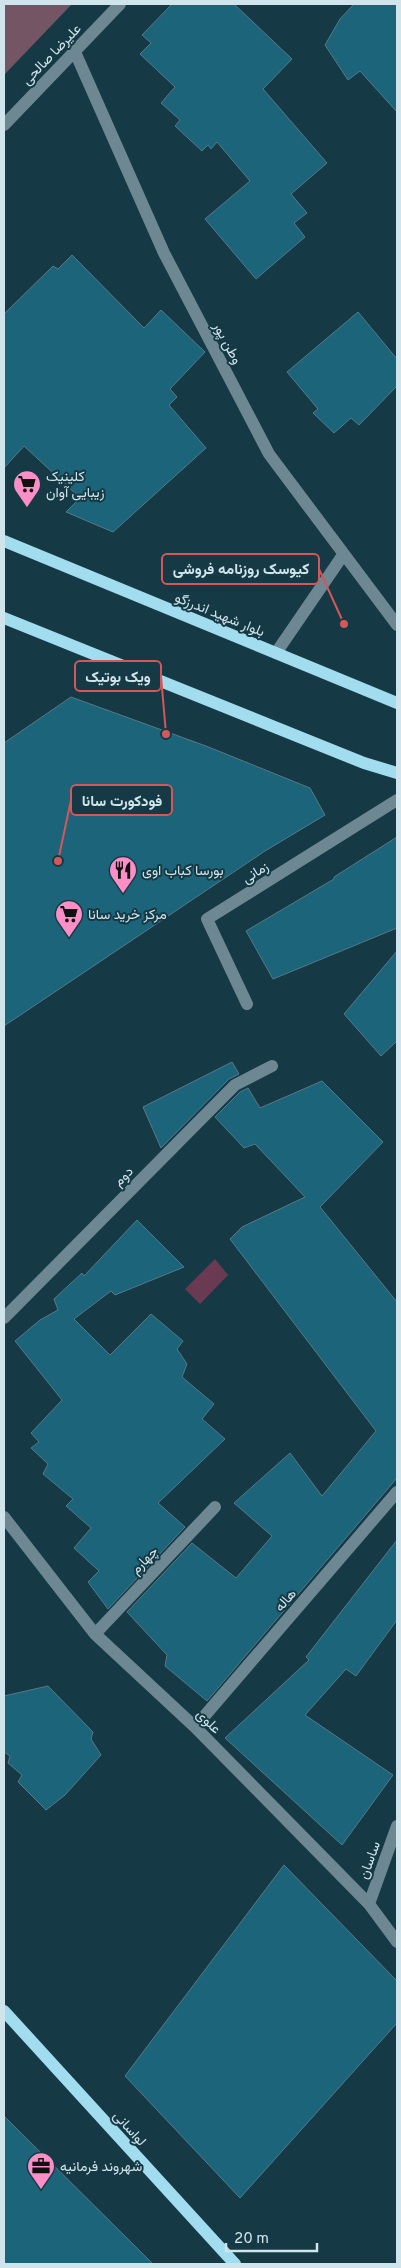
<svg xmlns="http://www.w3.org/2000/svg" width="401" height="2268" font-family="Overpass,Vazirmatn,sans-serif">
<rect width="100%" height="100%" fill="#153a45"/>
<!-- green -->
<path fill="#735564" d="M4 4H72L4 75Z"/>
<!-- water -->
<path fill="#6a3a53" d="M215 1259 228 1275 200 1304 185 1289Z"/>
<!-- building -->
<path fill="#1c6479" stroke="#557a87" d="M172 4H234L292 59 263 89 327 163 291 194 307 213 294 223 305 237 256 279 205 219 250 181 217 142 211 149 208 145 202 151 175 126 180 120 161 103 175 87 140 54 151 43 142 35Z
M354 4H397V112L360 71 348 80 325 45 340 19Z
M72 255 144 328 161 310 205 352 170 389 177 397 169 405 206 448 113 532 66 512 80 498 24 446 4 468V314L53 266 58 269Z
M358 312 397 359V386L359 425 351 418 334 433 313 413 318 409 287 372Z
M71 697 206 746 310 788 325 815 265 851 4 1026V743Z
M397 837V928L273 979 246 931 334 879V877Z
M397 951V1041L381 1056 344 1014Z
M232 1062 239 1074 229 1079 161 1148 143 1107Z
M322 1081 383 1142 320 1207 397 1302V1478L207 1701 165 1666 167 1655 127 1612 192 1543 236 1578 272 1536 234 1503 290 1453 322 1496 376 1431 230 1239 242 1227 305 1197 255 1144 244 1148 215 1117 240 1092 248 1088 260 1108Z
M137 1220 184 1267 115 1295 111 1291 74 1319 110 1355 151 1314 183 1341 177 1349 187 1364 182 1377 214 1404 202 1419 225 1439 158 1503 185 1527 108 1609 88 1582 99 1571 74 1548 91 1528 66 1506 73 1499 43 1474 48 1464 31 1448 39 1442 31 1433 62 1400 15 1341 40 1320 58 1310 54 1299 82 1273 84 1276Z
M397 1540V1620L356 1676 346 1669 305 1715 393 1775 342 1845 225 1738 309 1660 306 1657Z
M48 1686 93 1732 91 1739 101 1755 65 1795 46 1810 18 1782 22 1775 8 1763 10 1756 4 1752V1696Z
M284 1865 397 1981V2023L240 2198 125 2076Z
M4 2116 153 2264H4Z"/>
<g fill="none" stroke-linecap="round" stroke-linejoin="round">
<!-- minor -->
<path stroke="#6d8892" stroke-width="12" d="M75 52 164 253 269 454 397 625
M4 125 120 4
M276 653 343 555
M247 1004 207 919 397 800
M4 1318 235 1085 272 1066
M4 1517 95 1634 195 1727 369 1904 397 1942
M95 1634 215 1507
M195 1727 397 1492
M369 1904 397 1826"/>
<!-- major -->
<path stroke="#a2dcef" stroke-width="12" d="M4 541 397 703
M4 618 364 763 397 773
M4 2011 235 2264"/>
</g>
<!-- icons -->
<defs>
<g id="supermarket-pin" transform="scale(1.4375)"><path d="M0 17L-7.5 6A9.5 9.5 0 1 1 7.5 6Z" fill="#fa8fc7" stroke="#153a45"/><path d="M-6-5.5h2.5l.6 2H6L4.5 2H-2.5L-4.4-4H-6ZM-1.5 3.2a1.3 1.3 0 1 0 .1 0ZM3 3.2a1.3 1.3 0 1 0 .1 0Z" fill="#111"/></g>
<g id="restaurant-pin" transform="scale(1.4375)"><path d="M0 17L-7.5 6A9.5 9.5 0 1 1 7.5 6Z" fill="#fa8fc7" stroke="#153a45"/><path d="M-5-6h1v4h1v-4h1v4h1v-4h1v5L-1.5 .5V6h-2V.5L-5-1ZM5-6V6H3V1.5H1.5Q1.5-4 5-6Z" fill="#111"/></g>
<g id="office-pin" transform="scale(1.4375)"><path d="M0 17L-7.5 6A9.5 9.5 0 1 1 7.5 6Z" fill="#fa8fc7" stroke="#153a45"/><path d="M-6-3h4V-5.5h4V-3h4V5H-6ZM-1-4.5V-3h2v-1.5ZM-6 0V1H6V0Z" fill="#111"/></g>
</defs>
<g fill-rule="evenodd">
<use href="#supermarket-pin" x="27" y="484"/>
<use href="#restaurant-pin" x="123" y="870"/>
<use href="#supermarket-pin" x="69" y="914"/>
<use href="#office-pin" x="41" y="2166"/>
</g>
<g text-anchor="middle" stroke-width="4" stroke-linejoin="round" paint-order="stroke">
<!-- street labels -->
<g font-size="14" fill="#d0e4eb" stroke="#153a45">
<text transform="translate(51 54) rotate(-46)" y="5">علیرضا صالحی</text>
<text transform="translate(228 343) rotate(62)" y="5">وطن پور</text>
<text transform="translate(220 614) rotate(22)" y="5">بلوار شهید اندرزگو</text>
<text transform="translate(255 872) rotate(-32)" y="5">زمانی</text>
<text transform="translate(123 1176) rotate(-45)" y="5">دوم</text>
<text transform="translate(144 1560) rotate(-46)" y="5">چهارم</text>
<text transform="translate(285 1600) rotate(-49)" y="5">هاله</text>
<text transform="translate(209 1721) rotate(45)" y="5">علوی</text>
<text transform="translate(369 1860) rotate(-70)" y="5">ساسان</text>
<text transform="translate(130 2128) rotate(48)" y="5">لواسانی</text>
</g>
<!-- poi labels -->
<g font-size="14" fill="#d0e4eb" stroke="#153a45" text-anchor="start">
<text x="46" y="481">کلینیک<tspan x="46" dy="16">زیبایی آوان</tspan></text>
<text x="142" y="875">بورسا کباب اوی</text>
<text x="88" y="919">مرکز خرید سانا</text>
<text x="60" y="2171">شهروند فرمانیه</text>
</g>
</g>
<!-- callouts -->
<path fill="none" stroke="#d45759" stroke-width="2" d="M344 624L319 569M166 734L161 676M58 861L71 800"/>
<g fill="#d45759" stroke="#153a45" stroke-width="2">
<circle cx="344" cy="624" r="5"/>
<circle cx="166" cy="734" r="5"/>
<circle cx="58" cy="861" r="5"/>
</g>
<g fill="#153a45" stroke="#d45759" stroke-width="2">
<rect x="162" y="554" width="157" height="30" rx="5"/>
<rect x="75" y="661" width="86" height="30" rx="5"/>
<rect x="71" y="785" width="101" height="30" rx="5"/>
</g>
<g font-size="15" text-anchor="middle" font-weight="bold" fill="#d0e4eb">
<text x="241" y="574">کیوسک روزنامه فروشی</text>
<text x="118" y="682">ویک بوتیک</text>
<text x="122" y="806">فودکورت سانا</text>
</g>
<!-- border -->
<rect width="401" height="2268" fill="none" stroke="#d0e4eb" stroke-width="10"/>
<!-- scale -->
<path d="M226 2243v8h91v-8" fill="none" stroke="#d0e4eb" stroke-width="2.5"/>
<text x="234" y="2243" font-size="15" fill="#d0e4eb" stroke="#153a45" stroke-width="4" paint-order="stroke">20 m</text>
</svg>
